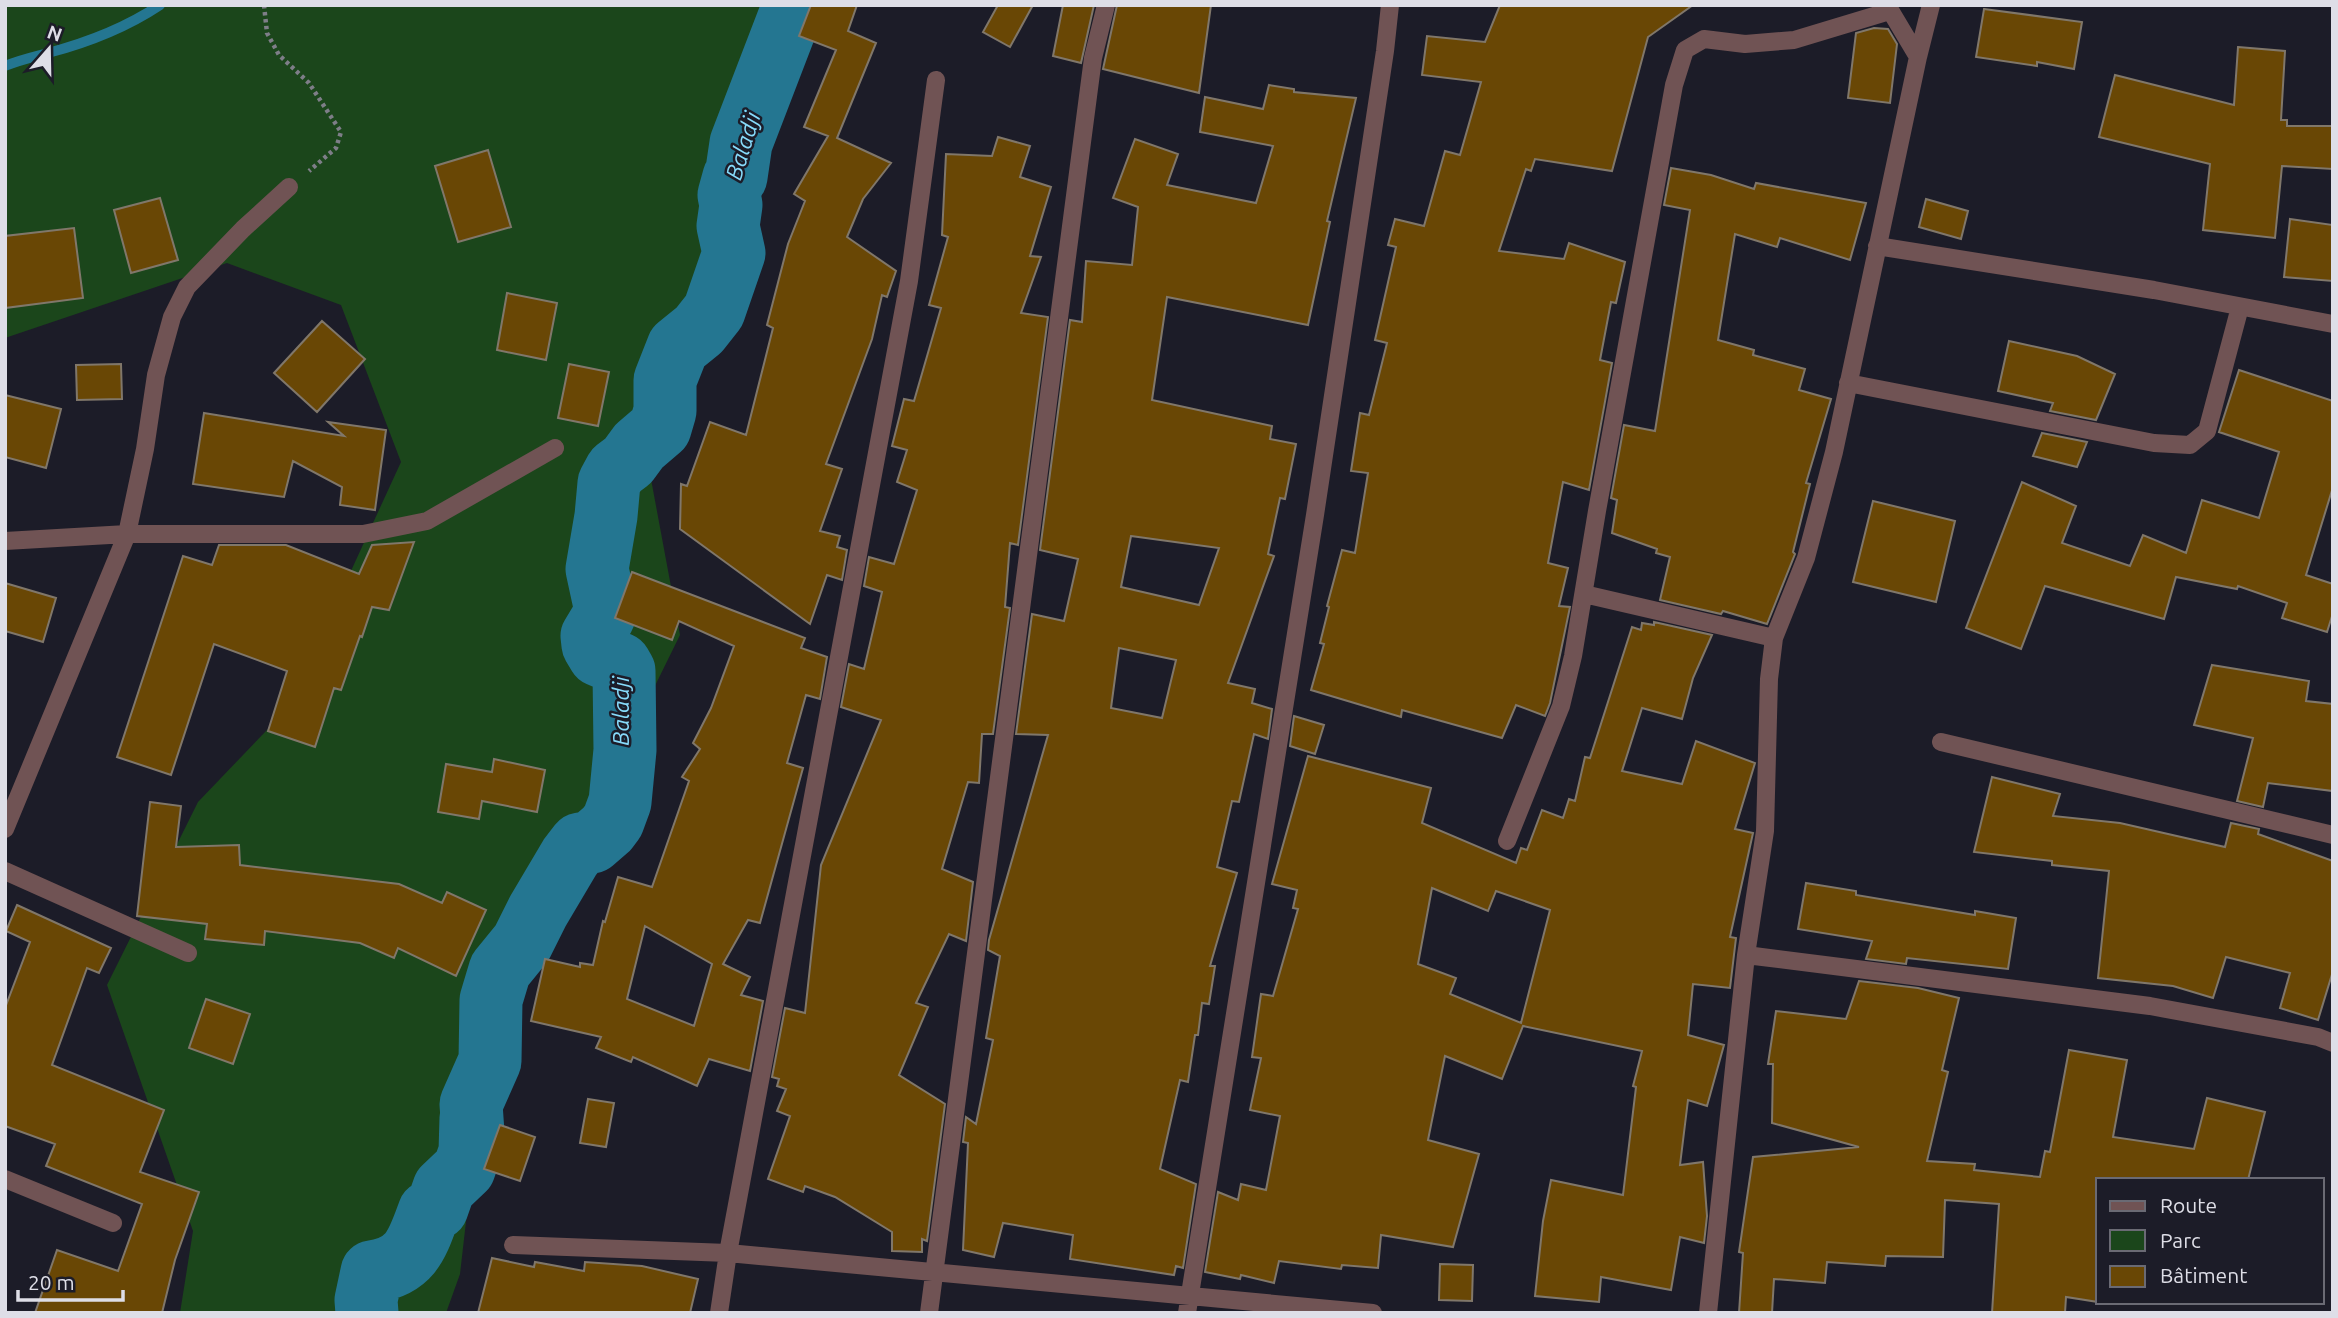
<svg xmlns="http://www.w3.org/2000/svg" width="2338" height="1318" font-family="Ubuntu,sans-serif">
<rect width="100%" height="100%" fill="#1c1c28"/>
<!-- green -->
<path fill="#1b461b" d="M5 5H800L786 27 748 214 731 327 701 354 643 436 680 635 590 818 481 1091 460 1274 446 1313H180L193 1231 107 985 198 802 288 708 401 462 341 305 227 263 5 338Z"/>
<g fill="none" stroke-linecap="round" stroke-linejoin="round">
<!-- stream -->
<path stroke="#247691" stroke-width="10" d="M5 66C19 60 33 57 48 53 86 43 127 27 160 5"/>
<!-- river -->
<path stroke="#247691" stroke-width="63" d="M367 1313 366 1300 372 1272C411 1266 417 1245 429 1212L437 1208 444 1188 464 1169 470 1152 471 1118 472 1134 473 1133 471 1104 490 1061 491 1000 500 970 522 943 538 911 570 857 580 844 592 842 607 829 613 821 620 802 625 750 624 671 620 664 599 655 593 645 592 636 604 616 605 606 597 569 606 516 609 483 616 470 628 461 639 446 660 428 665 411V380L678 347 699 330 714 311 734 253 728 226 731 205 729 195 734 177H736L741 143 794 5"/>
</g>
<!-- building -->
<path fill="#694705" stroke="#80776a" stroke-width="2" fill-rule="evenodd" d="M811 5H857L848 31 876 43 837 138 891 163 863 199 847 237 896 271 887 297 882 295 872 339 826 464 842 469 820 531 840 536 837 547 847 550 842 580 827 575 810 624 680 529 681 484 687 486 710 422 746 435 773 328 767 325 788 244 805 201 794 194 828 136 804 127 836 50 799 36Z
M998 5H1033L1010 47 983 32Z
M1063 5H1094L1081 63 1053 56Z
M1117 5H1211L1199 93 1103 69Z
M1500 5H1693L1648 37 1612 171 1535 159 1531 171 1526 169 1499 251 1564 259 1569 243 1625 262 1616 303 1611 302 1600 360 1612 363 1589 490 1563 482 1548 563 1568 568 1559 606 1570 607 1550 703 1545 716 1516 705 1502 738 1402 710 1401 717 1311 690 1324 644 1320 643 1329 607 1327 606 1342 550 1355 553 1368 473 1351 471 1360 413 1369 415 1387 343 1375 340 1396 247 1388 245 1395 219 1424 226 1445 151 1460 155 1481 82 1422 75 1427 36 1485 42Z
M1984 9 2082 22 2074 69 2037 62V66L1976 57Z
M1874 28 1888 29 1897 44 1890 103 1848 98 1856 33Z
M2238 47 2285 51 2281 120H2287V126H2333V169L2282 166 2275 238 2203 230 2210 164 2099 137 2115 75 2234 105Z
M1269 85 1294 89V92L1356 98 1327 221 1330 222 1308 325 1167 297 1152 400 1272 426 1270 439 1296 444 1285 499 1280 498 1268 554 1274 556 1228 683 1255 689 1252 703 1272 709 1268 739 1254 734 1239 802 1232 801 1217 867 1237 873 1210 966H1215L1209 1004 1202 1003 1198 1035H1195L1188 1082 1180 1080 1160 1169 1196 1184 1183 1268 1176 1266 1174 1275 1070 1259 1073 1235 1003 1223 994 1257 963 1250 968 1143 963 1142 966 1117 976 1124 993 1040 986 1038 1000 956 988 950 989 940 1048 735 1016 734 1032 614 1064 621 1078 559 1040 550 1070 320 1082 322 1086 261 1132 265 1138 207 1113 198 1135 139 1178 154 1167 185 1256 203 1273 146 1200 132 1205 97 1263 109ZM1131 536 1219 548 1199 605 1121 587ZM1119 648 1176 660 1162 718 1111 708Z
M998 137 1030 146 1020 177 1051 187 1030 256 1041 257 1021 313 1048 317 1018 545 1010 543 1005 607 1010 608 993 734H982L979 783 968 782 942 869 973 882 966 941 949 934 916 1003 928 1007 899 1075 945 1104 927 1241 922 1239V1252L892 1251V1232L835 1197 805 1186 803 1192 768 1179 790 1116 777 1111 786 1089 777 1086 779 1079 772 1077 785 1008 805 1013 821 865 881 720 841 707 849 664 864 669 882 592 864 586 869 557 894 564 917 490 897 482 907 450 892 446 904 399 914 401 941 308 929 305 948 237 942 235 946 154 992 156Z
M488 150 511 227 458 242 435 166Z
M1671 168 1711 175 1754 189 1756 183 1866 203 1850 260 1780 238 1777 247 1735 234 1718 340 1754 350 1753 355 1805 369 1799 390 1831 399 1806 483 1810 484 1793 552 1795 554 1767 624 1723 611 1721 614 1660 600 1670 557 1656 553 1657 549 1612 533 1617 500 1611 498 1624 425 1655 431 1690 210 1664 205Z
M160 198 178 260 131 273 114 210Z
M1926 199 1968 211 1961 239 1919 227Z
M2290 219 2333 225V281L2284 277Z
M74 228 83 298 5 308V236Z
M507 293 557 303 546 360 497 350Z
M322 321 365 359 317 412 274 373Z
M2009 341 2077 356 2115 374 2096 420 2050 411 2053 403 1998 391Z
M121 364 122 399 77 400 76 365Z
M569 364 609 372 598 426 558 418Z
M2239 370 2333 401V487L2306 575 2333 584V613L2327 632 2282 618 2287 603 2238 586 2237 589 2176 577 2164 619 2045 586 2021 649 1966 628 2022 482 2076 506 2062 543 2130 566 2143 535 2186 553 2202 500 2259 518 2279 452 2219 432Z
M5 395 61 409 46 468 5 457Z
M204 413 344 436 328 422 386 430 375 510 340 505 342 487 293 461 284 497 193 484Z
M2042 433 2087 442 2077 467 2033 456Z
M1873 501 1955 521 1936 602 1853 582Z
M414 542 389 610 372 607 362 637 360 636 341 690 334 688 315 747 268 731 287 671 214 644 171 775 117 757 183 556 212 565 219 545H286L359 574 372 545Z
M632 572 805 638 801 648 827 657 820 699 806 695 787 763 803 768 760 923 748 920 723 964 750 977 741 995 763 1001 750 1071 709 1059 697 1086 633 1057 631 1062 596 1048 601 1037 531 1021 545 959 580 967V963L593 965 603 921 605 922 618 877 652 887 689 781 682 777 700 749 693 743 711 708 734 646 679 621 672 640 615 618ZM645 926 712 964 694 1026 627 999Z
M5 583 56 598 43 642 5 631Z
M1654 622 1712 635 1693 678 1682 719 1642 708 1622 771 1682 784 1696 741 1755 763 1735 829 1753 833 1730 937 1736 938 1730 988 1693 984 1688 1035 1724 1045 1707 1106 1688 1100 1680 1165 1703 1162 1707 1216 1704 1243 1680 1237 1671 1290 1601 1277 1599 1302 1535 1296 1543 1221 1551 1180 1623 1195 1636 1087 1633 1086 1642 1051 1523 1026 1502 1079 1445 1056 1428 1140 1479 1154 1453 1247 1381 1235 1378 1268 1342 1265 1341 1269 1279 1261 1274 1283 1241 1275 1240 1279 1205 1272 1218 1192 1238 1200 1241 1184 1266 1190 1280 1116 1250 1110 1261 1058 1252 1057 1261 994 1273 996 1298 909 1293 908 1297 890 1272 884 1308 756 1431 788 1422 823 1516 863 1521 848 1527 850 1542 810 1563 818 1569 799 1575 801 1585 757 1590 758 1632 627 1641 630 1642 623 1654 625ZM1432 888 1488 911 1496 891 1550 910 1521 1023 1450 994 1456 978 1418 964Z
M2212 665 2309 681 2306 701 2333 704V791L2268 783 2263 807 2237 801 2253 738 2194 725Z
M1294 716 1324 725 1315 754 1290 746Z
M494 759 545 770 537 812 482 801 479 819 438 812 446 764 492 772Z
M1992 777 2060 794 2053 816 2120 823 2225 847 2231 823 2259 829 2258 834 2333 861V971L2318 1020 2280 1008 2290 973 2226 957 2213 998 2173 986 2098 978 2109 871 2052 865V861L1974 852Z
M150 802 181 806 176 847 239 845 240 865 399 884 442 903 447 892 486 910 456 976 398 948 394 958 360 943 265 931 264 945 205 939 207 924 137 916Z
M1806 883 1856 891V895L1975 915V911L2016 918 2008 969 1907 958 1906 964 1866 959 1872 941 1798 929Z
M17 905 111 948 99 973 87 968 52 1065 164 1110 140 1172 199 1192 175 1260 162 1313H35L57 1250 118 1271 142 1204 46 1166 55 1144 5 1126V1008L30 942 6 931Z
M1859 981 1918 988 1959 998 1942 1070 1948 1072 1927 1161 1975 1164 1974 1170 2040 1177 2045 1151 2050 1152 2069 1050 2127 1060 2113 1137 2194 1149 2207 1098 2265 1112 2248 1180H2098V1302L2066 1297 2065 1313H1992L1999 1204 1945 1200 1943 1257 1886 1256 1885 1266 1827 1262 1825 1283 1774 1279 1772 1313H1739L1743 1253 1739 1252 1753 1157 1859 1147 1772 1123 1773 1064H1768L1776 1011 1846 1019Z
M206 999 250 1014 233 1064 189 1048Z
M588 1099 614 1103 606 1147 580 1143Z
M500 1125 535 1137 520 1181 484 1169Z
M492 1258 534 1267 535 1262 584 1271 585 1262 642 1266 698 1279 690 1313H478Z
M1440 1264 1473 1265 1472 1301 1439 1300Z"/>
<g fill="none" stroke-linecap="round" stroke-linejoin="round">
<!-- path -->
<path stroke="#7e7e88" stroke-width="4.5" stroke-dasharray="3.5 3.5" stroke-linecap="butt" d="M264 5 267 33 279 55 309 83 341 132 336 148 309 171"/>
<!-- street -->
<path stroke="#705354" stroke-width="18" d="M1887 5 1918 57
M1877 246 2154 290 2333 324
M1848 383 2154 443 2190 445 2207 431 2240 307
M5 541 127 534H363L427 521 555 448
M1584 594 1774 638
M1941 742 2333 835
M5 829 127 534 145 449 156 375 172 317 187 287 243 229 289 187
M1507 841 1561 706 1573 656 1597 511 1674 85 1685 50 1704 39 1745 44 1794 40 1890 11
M5 871 188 953
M1746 955 2150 1006 2318 1037 2333 1043
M5 1179 113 1223
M513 1245 728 1253 1373 1313
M719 1313 728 1253 909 281 936 80
M929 1313 1093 58 1106 5
M1187 1313 1315 515 1385 51 1390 5
M1708 1313 1746 955 1765 831 1769 679 1774 638 1806 558 1834 452 1918 57 1931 5"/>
</g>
<g text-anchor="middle" stroke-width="5" stroke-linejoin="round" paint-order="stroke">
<!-- water labels -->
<g font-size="23" font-style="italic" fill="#87dbfb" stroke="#1c1c28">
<text transform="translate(743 146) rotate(-73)" y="8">Baladji</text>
<text transform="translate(621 711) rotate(-90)" y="8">Baladji</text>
</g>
</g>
<!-- border -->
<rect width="2338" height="1318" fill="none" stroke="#dedee7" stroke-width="14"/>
<!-- legend -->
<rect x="2096" y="1178" width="228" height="126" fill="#1c1c28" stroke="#6a6a74" stroke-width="2"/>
<rect x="2110" y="1201" width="35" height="10" fill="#705354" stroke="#6a6a74" stroke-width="2"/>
<text x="2160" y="1213" font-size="21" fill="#dedee7">Route</text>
<rect x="2110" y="1230" width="35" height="21" fill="#1b461b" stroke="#6a6a74" stroke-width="2"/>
<text x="2160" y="1248" font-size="21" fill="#dedee7">Parc</text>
<rect x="2110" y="1266" width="35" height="21" fill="#694705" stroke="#6a6a74" stroke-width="2"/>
<text x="2160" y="1283" font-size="21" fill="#dedee7">Bâtiment</text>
<!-- north arrow -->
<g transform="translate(49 49) rotate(20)" stroke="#1c1c28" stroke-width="5" paint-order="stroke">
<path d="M0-5L12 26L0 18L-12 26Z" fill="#dedee7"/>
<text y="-10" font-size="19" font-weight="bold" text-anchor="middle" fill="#dedee7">N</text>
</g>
<!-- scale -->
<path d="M18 1290v10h105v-10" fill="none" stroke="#dedee7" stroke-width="3.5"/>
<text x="28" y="1290" font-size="21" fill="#dedee7" stroke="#1c1c28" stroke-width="5" paint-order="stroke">20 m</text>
</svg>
